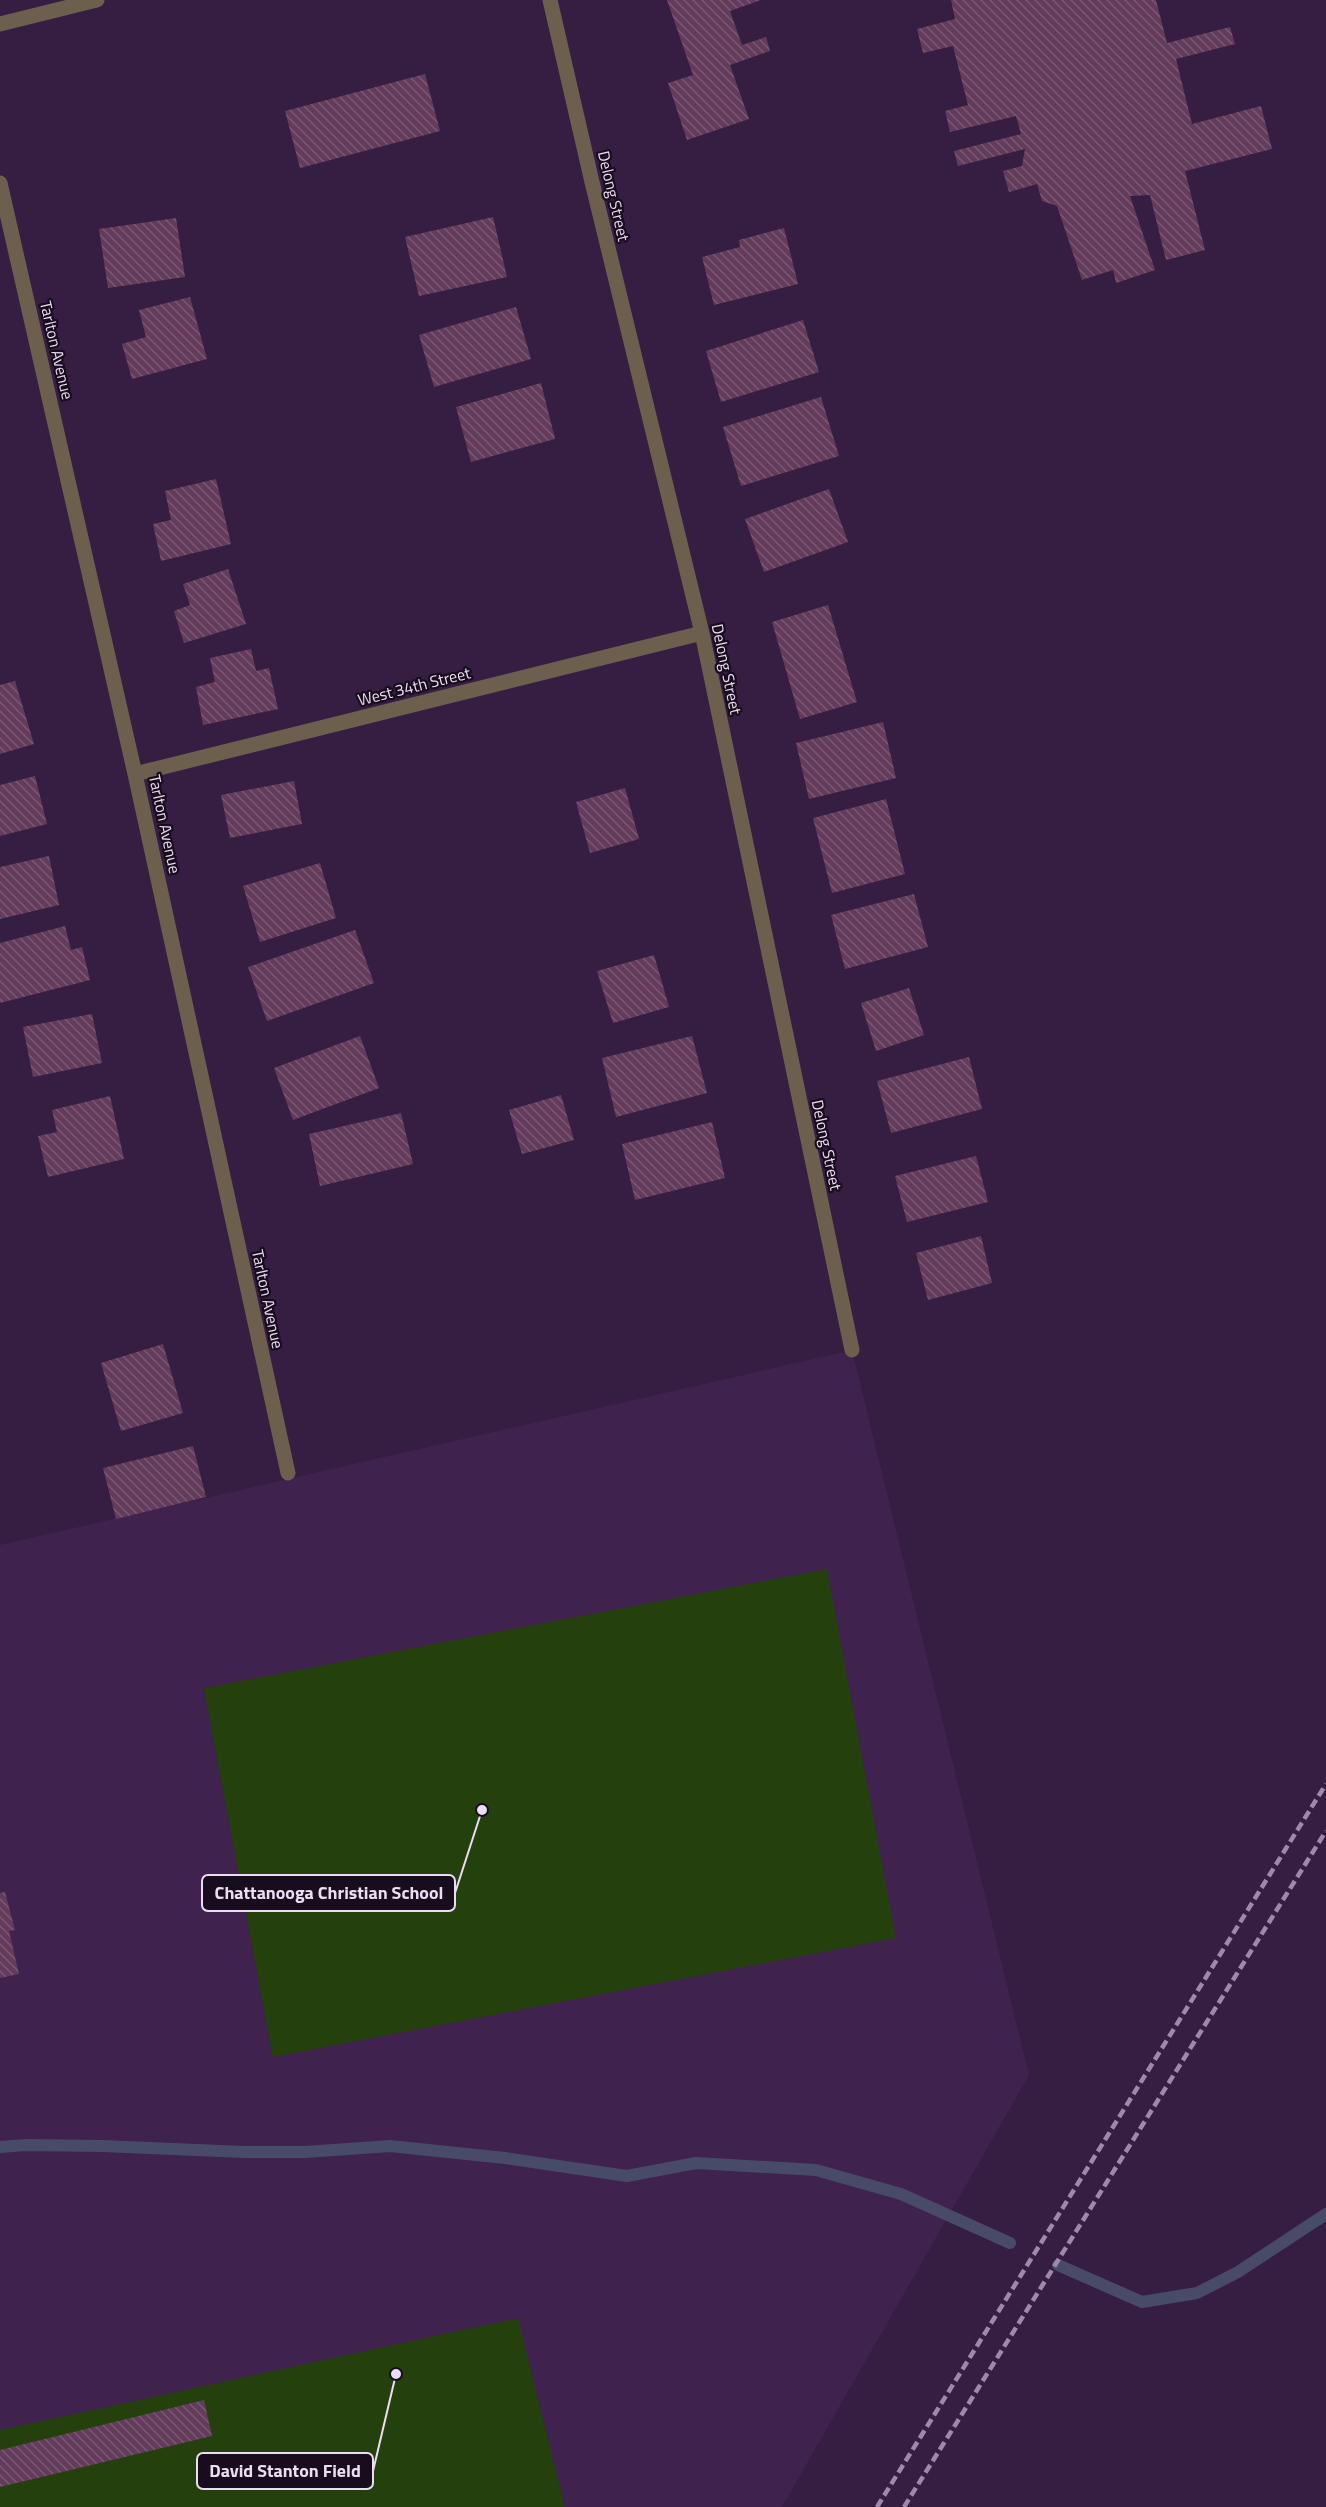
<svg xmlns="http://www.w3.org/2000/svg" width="1326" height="2507" font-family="'Titillium Web',sans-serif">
<defs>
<pattern id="building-back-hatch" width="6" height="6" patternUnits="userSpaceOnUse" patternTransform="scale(1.5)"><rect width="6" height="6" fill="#633c5c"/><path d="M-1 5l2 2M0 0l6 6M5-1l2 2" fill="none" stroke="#7a5874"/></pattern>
</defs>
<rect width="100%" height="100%" fill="#361d42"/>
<!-- built -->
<path fill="#40224e" d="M852 1350 1029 2075 782 2507H0V1545Z"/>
<!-- green -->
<path fill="#24400c" d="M827 1569 896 1938 273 2057 204 1688Z
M518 2318 565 2507H0V2430Z"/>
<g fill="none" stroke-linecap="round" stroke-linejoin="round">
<!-- stream -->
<path stroke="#474b67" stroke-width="12" d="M0 2147 26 2145 103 2146 244 2152H305L390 2146 505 2158 627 2176 696 2163 816 2170 901 2194 1010 2243
M1058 2265 1142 2302 1197 2293 1238 2272 1326 2214"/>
</g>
<!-- building -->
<path fill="url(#building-back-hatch)" d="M667 0H761L730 11 742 45 766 37 770 51 730 65 749 119 687 140 668 83 693 75Z
M951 0H1156L1167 43 1230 27 1235 44 1176 59 1192 124 1261 106 1272 149 1185 171 1205 250 1166 260 1150 195 1130 196 1155 270 1116 283 1113 270 1082 280 1057 206 1042 201 1037 184 1009 192 1003 171 1022 166 1025 149 958 166 954 151 1021 134 1016 116 950 132 945 111 968 105 953 46 923 53 917 29 955 19Z
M425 74 440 131 300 168 285 111Z
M493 217 507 277 419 296 405 237Z
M176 218 185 277 108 288 99 229Z
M784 228 798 284 714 305 702 257 740 247 739 240Z
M190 297 207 359 132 379 122 344 146 337 139 310Z
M516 307 531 359 434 387 419 335Z
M803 320 819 372 721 402 706 351Z
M541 383 555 439 471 462 456 407Z
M821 397 839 456 741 486 723 427Z
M216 479 231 544 161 561 153 524 171 520 165 491Z
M829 489 848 542 764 572 745 519Z
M228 569 246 624 184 643 174 611 190 605 183 584Z
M828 605 857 702 800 719 772 622Z
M251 649 256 671 269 668 278 709 203 725 196 687 215 682 210 658Z
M15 681 34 744 0 754V685Z
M883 722 896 778 809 799 796 743Z
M35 776 47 824 0 836V785Z
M294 781 302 824 230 838 221 795Z
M625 788 639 839 590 853 576 802Z
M886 799 905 874 832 893 813 818Z
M49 856 59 905 0 919V867Z
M320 863 336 918 260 942 243 886Z
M914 894 928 947 845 969 831 915Z
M65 926 71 950 82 947 90 980 0 1003V943Z
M355 930 374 983 267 1021 248 967Z
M654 955 669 1007 613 1023 597 971Z
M909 988 924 1035 876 1051 861 1003Z
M92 1014 102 1063 33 1077 23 1027Z
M360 1036 379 1088 293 1120 274 1068Z
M692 1036 707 1093 616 1117 602 1058Z
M969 1057 982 1109 891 1133 877 1081Z
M561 1095 574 1140 522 1154 509 1110Z
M110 1096 124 1159 48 1177 38 1136 57 1132 52 1110Z
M401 1113 413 1164 320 1186 309 1134Z
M712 1122 725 1178 635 1200 622 1144Z
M976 1156 988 1202 907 1222 895 1176Z
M981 1236 992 1283 928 1300 916 1253Z
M163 1344 183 1413 121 1431 101 1363Z
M193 1446 206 1497 116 1519 103 1468Z
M5 1892 15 1930 9 1931 19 1974 0 1978V1893Z
M204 2400 212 2436 0 2487V2450Z"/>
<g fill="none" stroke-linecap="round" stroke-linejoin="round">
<!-- minor -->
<path stroke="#6d5f4d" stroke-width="15" d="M550 0 592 182 702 633 852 1350
M0 24 97 0
M0 183 135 774 288 1473
M135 774 702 633"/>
<!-- rail -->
<path stroke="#9e8aa7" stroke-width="4.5" stroke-dasharray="9 4.5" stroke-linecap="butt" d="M877 2507 1326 1784
M904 2507 1326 1831"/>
</g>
<g text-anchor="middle" stroke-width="4.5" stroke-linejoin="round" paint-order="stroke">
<!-- street labels -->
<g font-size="16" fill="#ecdcf4" stroke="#180d1d">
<text transform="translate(614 196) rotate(77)" y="6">Delong Street</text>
<text transform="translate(57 350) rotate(77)" y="6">Tarlton Avenue</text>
<text transform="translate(727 669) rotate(78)" y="6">Delong Street</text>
<text transform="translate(414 686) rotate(-14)" y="6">West 34th Street</text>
<text transform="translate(165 824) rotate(78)" y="6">Tarlton Avenue</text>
<text transform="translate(827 1145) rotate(78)" y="6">Delong Street</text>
<text transform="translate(268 1299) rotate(78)" y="6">Tarlton Avenue</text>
</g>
</g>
<!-- callouts -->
<path fill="none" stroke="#ecdcf4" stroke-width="2" d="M482 1810L455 1893M396 2374L373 2471"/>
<g fill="#ecdcf4" stroke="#180d1d" stroke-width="2">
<circle cx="482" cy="1810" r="6"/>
<circle cx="396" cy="2374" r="6"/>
</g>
<g fill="#180d1d" stroke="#ecdcf4" stroke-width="2">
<rect x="202" y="1875" width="253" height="36" rx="6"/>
<rect x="197" y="2453" width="176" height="36" rx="6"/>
</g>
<g font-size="18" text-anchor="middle" font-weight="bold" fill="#ecdcf4">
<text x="329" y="1899">Chattanooga Christian School</text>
<text x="285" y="2477">David Stanton Field</text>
</g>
</svg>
